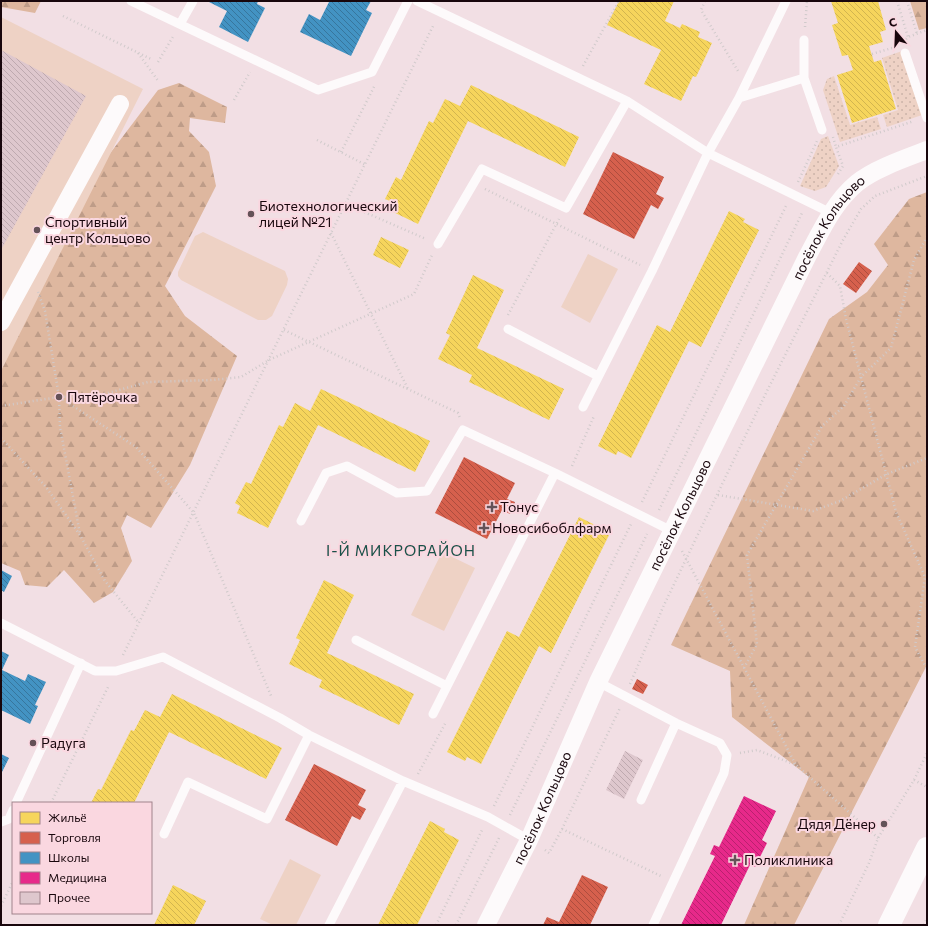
<svg xmlns="http://www.w3.org/2000/svg" width="928" height="926" font-family="Commissioner,sans-serif">
<defs>
<pattern id="grass-dots" width="8" height="8" patternUnits="userSpaceOnUse"><rect width="8" height="8" fill="#eed2c5"/><path d="M2 2h.1M6 6h.1" fill="none" stroke="#cbb3a8" stroke-width="1.8" stroke-linecap="round"/></pattern>
<pattern id="forest-firs" width="22" height="20" patternUnits="userSpaceOnUse"><rect width="22" height="20" fill="#deb79f"/><path d="M5 1l3.5 6h-7zM16 11l3.5 6h-7z" fill="#be9c88"/></pattern>
<pattern id="homes-back-hatch" width="6" height="6" patternUnits="userSpaceOnUse"><rect width="6" height="6" fill="#f6d55c"/><path d="M-1 5l2 2M0 0l6 6M5-1l2 2" fill="none" stroke="#d2b54f"/></pattern>
<pattern id="shops-back-hatch" width="6" height="6" patternUnits="userSpaceOnUse"><rect width="6" height="6" fill="#d6604d"/><path d="M-1 5l2 2M0 0l6 6M5-1l2 2" fill="none" stroke="#ad4d3e"/></pattern>
<pattern id="schools-back-hatch" width="6" height="6" patternUnits="userSpaceOnUse"><rect width="6" height="6" fill="#4393c3"/><path d="M-1 5l2 2M0 0l6 6M5-1l2 2" fill="none" stroke="#37769d"/></pattern>
<pattern id="health-back-hatch" width="6" height="6" patternUnits="userSpaceOnUse"><rect width="6" height="6" fill="#e7298a"/><path d="M-1 5l2 2M0 0l6 6M5-1l2 2" fill="none" stroke="#ba216f"/></pattern>
<pattern id="building-back-hatch" width="6" height="6" patternUnits="userSpaceOnUse"><rect width="6" height="6" fill="#dec7cd"/><path d="M-1 5l2 2M0 0l6 6M5-1l2 2" fill="none" stroke="#bea9af"/></pattern>
</defs>
<rect width="100%" height="100%" fill="#f2dfe4"/>
<!-- grass -->
<path fill="url(#grass-dots)" d="M902 51 922 115 887 127 883 115 898 110 882 58Z
M834 76 850 125 877 117 881 129 840 142 823 90 827 79Z
M828 136 839 166 826 187 815 191 800 186 821 139Z"/>
<!-- forest -->
<path fill="url(#forest-firs)" d="M1 1H41L35 13 1 7Z
M910 1H927V28L919 30Z
M179 83 227 107 225 123 190 118 189 131 209 152 216 186 165 286 185 316 237 356 190 465 151 528 127 515 121 528 132 561 113 592 94 603 64 570 47 587 25 585 20 571 1 563V334L80 193 158 90Z
M927 192V665L794 925H744L809 777 732 717 730 671 671 645 829 319 867 292 888 265 874 244 909 199Z"/>
<!-- park -->
<path fill="#eed2c5" d="M1 17 143 89 1 371Z
M203 232 285 271 288 279 287 285 272 316 266 320H258L181 280 178 276V272L195 236Z
M588 254 618 269 590 323 561 307Z
M442 552 475 568 444 631 411 615Z
M290 859 321 875 296 925H273L260 919Z"/>
<!-- homes -->
<path fill="url(#homes-back-hatch)" d="M619 1H674L665 21 680 28 682 24 700 32 698 37 712 43 696 77 693 76 681 101 644 84 661 50 607 25Z
M831 1H878L886 30 880 32 883 42 869 46 874 62 881 60 896 109 852 123 837 75 853 70 848 55 842 56 832 25 838 23Z
M471 85 579 137 565 167 468 121 418 224 387 209 390 201 385 199 396 177 401 180 429 121 433 123 445 99 460 106Z
M729 211 745 219 743 222 759 230 701 347 689 341 631 458 618 451 616 455 598 446 657 325 670 332Z
M381 237 409 250 400 268 373 255Z
M473 275 504 290 477 348 564 389 549 420 469 382 472 375 438 359 450 335 446 333Z
M321 389 430 441 415 472 318 425 268 528 237 513 240 506 235 503 246 482 251 484 279 425 283 427 295 403 310 411Z
M579 517 595 525 593 528 609 535 551 653 539 646 481 764 467 757 465 761 447 752 507 631 519 637Z
M324 580 354 595 327 653 414 694 399 725 319 687 322 680 289 664 300 640 296 638Z
M172 694 282 748 266 779 169 732 134 803H91L98 789 101 790 131 730 134 731 145 710 160 717Z
M430 821 445 829 444 832 459 840 417 925H378Z
M173 885 206 901 194 925H154Z"/>
<!-- shops -->
<path fill="url(#shops-back-hatch)" d="M613 152 664 177 656 194 664 198 658 209 651 205 634 239 583 214Z
M859 262 872 271 856 293 843 284Z
M464 457 515 483 507 499 515 502 510 514 502 510 487 539 435 513Z
M637 679 648 685 643 694 632 689Z
M314 764 366 790 358 805 366 809 360 820 352 816 337 846 285 820Z
M582 875 608 887 590 925H543L547 917 559 922Z"/>
<!-- schools -->
<path fill="url(#schools-back-hatch)" d="M207 1H258L257 4 265 8 248 42 219 27 227 11Z
M327 1H371L366 10 372 13 351 56 300 32 309 14 320 20 329 2Z
M1 570 12 576 4 592 1 590Z
M1 651 9 655 2 670 25 681 28 674 46 682 35 705 38 706 30 724 1 710Z
M1 754 9 758 1 774Z"/>
<!-- health -->
<path fill="url(#health-back-hatch)" d="M744 796 776 811 762 840 767 843 755 867 750 865 721 925H681L715 856 710 854 714 845 719 847Z"/>
<!-- building -->
<path fill="url(#building-back-hatch)" d="M1 50 86 96 1 250Z
M625 751 643 760 624 799 606 790Z"/>
<g fill="none" stroke-linecap="round" stroke-linejoin="round">
<!-- path -->
<path stroke="#d0cacb" stroke-width="2.5" stroke-dasharray="1 3" stroke-linecap="butt" d="M705 1 701 10 738 71
M897 1 908 37
M907 1 917 34
M63 16 151 59
M805 27 807 1
M906 39 908 37 927 30
M138 53 159 82
M872 54 892 48
M158 62 174 35
M583 66 619 1
M234 100 250 72
M833 137 836 147
M317 140 366 165
M341 152 375 85
M838 174 843 166 836 147 914 121
M798 182 817 141
M485 189 640 265
M346 204 426 239
M331 233 408 389
M827 273 840 286 846 319 896 512 925 577 915 647 927 669
M38 292 45 311 59 397 136 447 194 513 272 698
M508 315 559 219
M284 330 458 413 460 418
M59 397 60 427 80 534
M1 406 59 397 97 396 148 382 213 380 241 377 269 360 414 294 432 255
M1 438 46 487 80 535 105 581 139 623
M572 466 594 416
M718 495 813 511 840 501 887 474 927 458
M642 502 786 206
M659 510 802 213
M682 551 796 765
M123 655 434 24
M744 668 757 644 747 555 822 426 844 406 861 377 891 348 914 260 927 237
M630 684 664 605 765 395 843 240 861 209 875 196 927 176
M740 753 757 750 796 765 878 838
M418 774 446 722
M914 780 927 787
M51 803 109 685
M494 806 631 524
M510 815 647 534
M562 829 661 876
M545 850 549 853 562 829 620 708
M1 906 13 881
M1 921 4 925
M436 925 483 828
M456 925 499 838
M839 925 869 863 878 838 914 780 927 753
M924 925 927 918"/>
<!-- service -->
<path stroke="#fdfafb" stroke-width="9" d="M131 1 318 90 372 72 408 1
M417 1 627 101 708 153 831 213
M180 24 193 1
M804 40V78L822 130
M905 53 927 118
M739 98 804 78
M438 244 482 169 566 208 627 101
M508 329 598 376
M583 407 652 271 708 153 739 98 786 1
M301 521 326 473 347 466 397 493 427 491 463 430 555 473 672 531
M1 623 95 671H116L163 657 280 718 309 735 403 781 488 817 529 840
M356 640 447 686
M598 682 676 723 720 743 727 755 724 773 653 925
M433 714 555 473
M641 800 676 723
M16 803 81 663
M1 822 9 819 13 810
M164 834 188 782 267 819 309 735
M329 925 403 781"/>
<!-- minor -->
<g stroke="#fdfafb" stroke-width="18">
<path d="M1 322 120 104"/>
<path id="s1" d="M486 925 529 840 598 682 807 257C821 231 834 202 857 183 874 169 906 158 927 150"/>
</g>
<!-- secondary -->
<path stroke="#fdfafb" stroke-width="22" d="M889 925 927 848"/>
</g>
<!-- markers -->
<g fill="#645258" stroke="#fad7e0" stroke-width="1.5">
<circle cx="251" cy="214" r="4"/>
<circle cx="37" cy="230" r="4"/>
<circle cx="59" cy="397" r="4"/>
<path d="M490 501h4v4h4v4h-4v4h-4v-4h-4v-4h4z"/>
<path d="M482 522h4v4h4v4h-4v4h-4v-4h-4v-4h4z"/>
<circle cx="33" cy="743" r="4"/>
<circle cx="884" cy="824" r="4"/>
<path d="M733 854h4v4h4v4h-4v4h-4v-4h-4v-4h4z"/>
</g>
<g text-anchor="middle" stroke-width="4" stroke-linejoin="round" paint-order="stroke">
<!-- poi labels -->
<g font-size="14" fill="#18060c" stroke="#fad7e0" text-anchor="start">
<text x="259" y="211">Биотехнологический<tspan x="259" dy="16">лицей №21</tspan></text>
<text x="45" y="227">Спортивный<tspan x="45" dy="16">центр Кольцово</tspan></text>
<text x="67" y="402">Пятёрочка</text>
<text x="500" y="512">Тонус</text>
<text x="492" y="533">Новосибоблфарм</text>
<text x="41" y="748">Радуга</text>
<text x="876" y="829" text-anchor="end">Дядя Дёнер</text>
<text x="744" y="865">Поликлиника</text>
</g>
<!-- street labels -->
<g font-size="14" fill="#18060c" stroke="#fad7e0">
<text dy="5" stroke="none"><textPath href="#s1" startOffset="778">посёлок Кольцово</textPath></text>
<text dy="5" stroke="none"><textPath href="#s1" startOffset="454">посёлок Кольцово</textPath></text>
<text dy="5" stroke="none"><textPath href="#s1" startOffset="130">посёлок Кольцово</textPath></text>
</g>
<!-- neighbourhood labels -->
<g font-size="15" letter-spacing="1" fill="#195148" stroke="#fad7e0">
<text x="401" y="556">I-Й МИКРОРАЙОН</text>
</g>
</g>
<!-- border -->
<rect width="928" height="926" fill="none" stroke="#18060c" stroke-width="4"/>
<!-- legend -->
<rect x="12" y="802" width="140" height="112" fill="#fad7e0" stroke="#a0838b"/>
<rect x="20" y="812" width="20" height="12" fill="#f6d55c" stroke="#a0838b"/>
<text x="48" y="822" font-size="12" fill="#18060c">Жильё</text>
<rect x="20" y="832" width="20" height="12" fill="#d6604d" stroke="#a0838b"/>
<text x="48" y="842" font-size="12" fill="#18060c">Торговля</text>
<rect x="20" y="852" width="20" height="12" fill="#4393c3" stroke="#a0838b"/>
<text x="48" y="862" font-size="12" fill="#18060c">Школы</text>
<rect x="20" y="872" width="20" height="12" fill="#e7298a" stroke="#a0838b"/>
<text x="48" y="882" font-size="12" fill="#18060c">Медицина</text>
<rect x="20" y="892" width="20" height="12" fill="#dec7cd" stroke="#a0838b"/>
<text x="48" y="902" font-size="12" fill="#18060c">Прочее</text>
<!-- north arrow -->
<g transform="translate(896 32) rotate(341)" stroke="#fad7e0" stroke-width="3" paint-order="stroke">
<path d="M0-3L7 15L0 10L-7 15Z" fill="#18060c"/>
<text y="-6" font-size="11" font-weight="bold" text-anchor="middle" fill="#18060c">С</text>
</g>
</svg>
